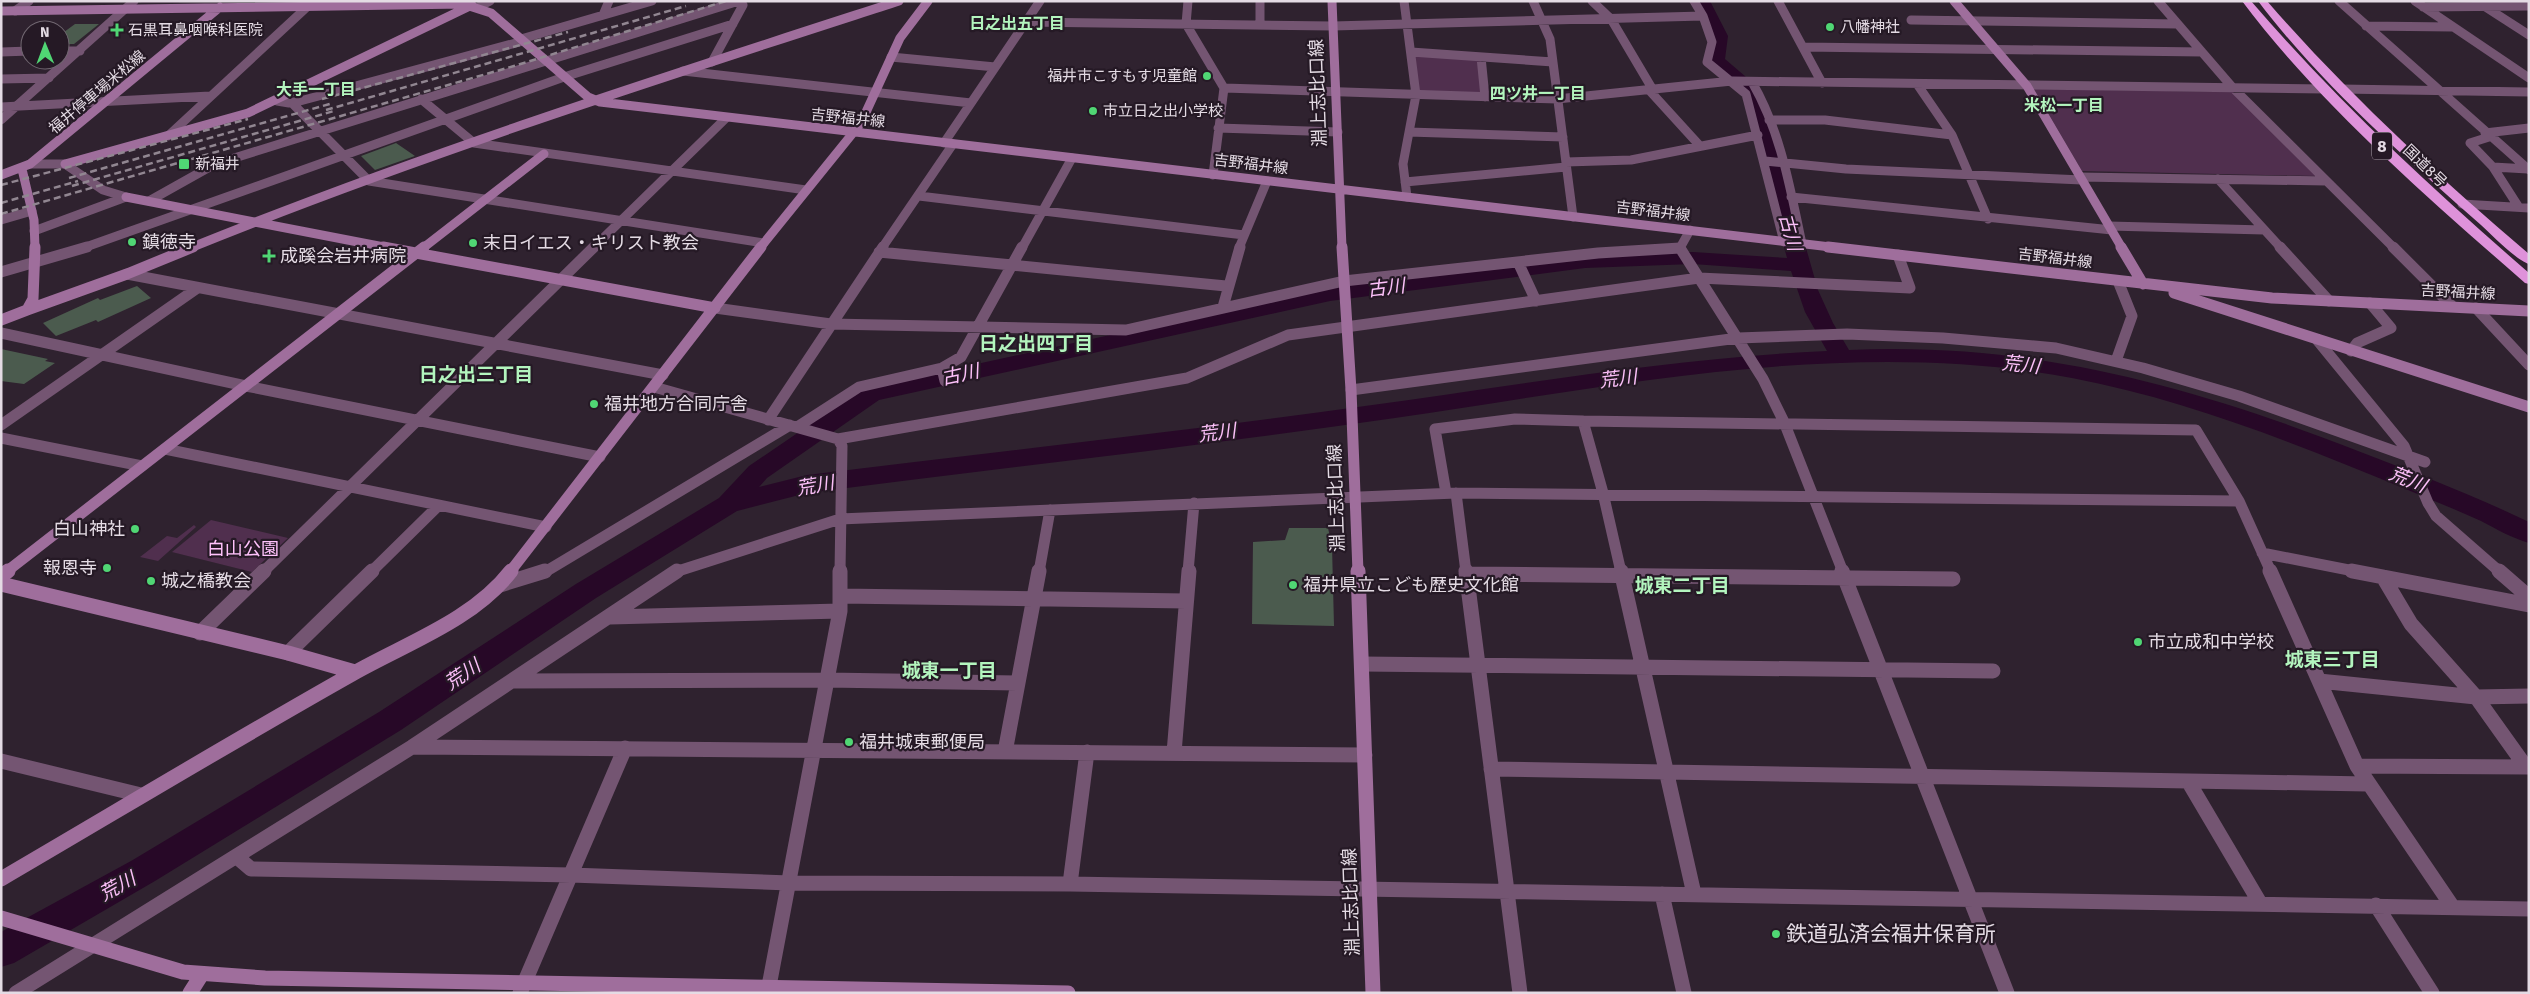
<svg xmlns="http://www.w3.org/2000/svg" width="2530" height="994" font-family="'Fira Sans','Noto Sans JP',sans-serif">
<rect width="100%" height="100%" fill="#2f222f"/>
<!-- green -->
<path fill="#502f4e" d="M1411 52 1481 57 1485 97 1416 95Z
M2034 89 2233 92 2317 176 2082 171Z
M211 520 288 538 252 572 172 552Z
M194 525 196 527 158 561 140 557 167 536 177 538Z"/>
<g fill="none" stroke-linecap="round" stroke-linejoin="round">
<!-- stream -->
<path stroke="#270827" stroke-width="3" d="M142 1H178"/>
<!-- river -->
<path fill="#270827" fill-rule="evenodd" d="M1694 1H1710L1728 36 1725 59 1753 83 1763 97 1818 290 1833 323 1849 350C2032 342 2189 385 2358 451 2415 473 2473 495 2529 522V543C2512 538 2496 529 2481 521 2457 510 2432 500 2408 490 2299 445 2188 400 2072 378 1851 336 1615 386 1395 418 1200 446 1003 468 807 493L737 511 596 598 401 730 155 881 14 963 1 967V932L131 861 379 712 576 584 719 498 749 466 862 389 1330 287 1585 256 1628 253 1693 252 1787 258 1745 97 1707 60 1711 36ZM1693 264 1791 271 1805 312 1827 351C1672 358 1519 385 1365 406 1180 432 993 452 807 475L759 487 767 478 879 400 1330 301 1585 268Z"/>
</g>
<!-- building -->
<path fill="#4b5b4e" d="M75 24H99L74 44H60V35Z
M396 143 415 156 375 170 361 156Z
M137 286 151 298 98 322 96 320 56 336 43 323 98 298 100 300Z
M1 349 48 359 45 361 55 363 24 384 1 381Z
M1289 528H1328L1332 546 1334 626 1252 624 1253 542 1285 540Z"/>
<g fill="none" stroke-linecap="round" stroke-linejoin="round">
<!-- street-far2 -->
<path stroke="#745572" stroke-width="9" d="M1188 1 1186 24 1224 88 1213 175
M1260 1V25
M1404 1 1416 95 1403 164 1407 197
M1533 1 1550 39 1573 217
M1592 1 1611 19 1653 90
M1694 1 1703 16 1712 42 1707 62 1746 94 1784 242
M1778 1 1822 83
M2158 1 2233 88 2394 248
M2339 1 2529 170
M2415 1 2529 78
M2484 6 2529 35
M478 7 490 1
M2423 7 2529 6
M15 11 29 1
M603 15 609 1
M1911 20 2177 24
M1025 22 1333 26 1703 16
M2366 26 2452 27
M521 39 652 1
M1803 47 2202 52
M60 51H80
M1 52 30 51
M1411 52 1553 62
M891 57 995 67
M1481 57 1485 97
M712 62 743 5 740 1
M683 71 971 103
M1 79 49 78
M1752 82C1781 132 1790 188 1802 244
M1917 84 1952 135 1988 219
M1224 88 1557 99 1732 81 2325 89
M2341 89 2529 92
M1649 90 1700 146
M421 99 474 143 806 190
M277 101 289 103 300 101 523 41
M292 103 369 181 764 243
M1 107 210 96
M1 120 134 1
M1769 120H1825L1952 135
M1218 128 1338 132
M1409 132 1563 137
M2485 133 2529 128
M168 136 307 7
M2489 137 2470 143 2493 167 2518 206
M944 143 1040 1
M1765 161 1846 169 2082 180
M1566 162 1631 160 1758 135
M30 164H65L103 190 126 197
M2493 167 2528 169
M2080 177 2326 181
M2218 179 2281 248
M1405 182 1566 167
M919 196 1244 235
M1791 197 2112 230
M149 201 215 164 739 1
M2462 204 2529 208
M1 220 32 211
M2109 226 2264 230
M34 231 126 197
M83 248 564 77 733 24
M593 248 726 118
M882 248 953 144
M1022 248 1072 158
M1239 248 1267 181
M1676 248H1680
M1680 248 1690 230"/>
<!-- street-far1 -->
<path stroke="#745572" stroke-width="11" d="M2280 247 2329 301
M2393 247 2452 306
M1680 248 1763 379 1784 422 1843 572
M879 252 1226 286
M1518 262 1536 301
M1 272 87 247
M127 274 663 375
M1223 307 1240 247
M715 308 831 324 1126 330 1344 281 1598 253 1680 248
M2476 308 2529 365
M1 333 246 386 600 457
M2318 341 2404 446 2428 503 2436 516 2500 572
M2351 351 2357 343 2391 328 2370 303
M2116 361 2132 316 2118 281
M942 368 945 381
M654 387 838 439 1187 378 1288 335 1699 278 1910 288 1898 255
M1351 390 1738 338 1847 334 1943 338 2056 348 2143 368 2239 396 2425 462
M768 420 883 247
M1 425 196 289
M797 427 859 387 942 368 961 357 1022 247
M1 438 142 466
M838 439 842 446 840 572
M165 449 546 527
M1446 493 1435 429 1515 419 1583 421
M1456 493 1466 572
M2262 553 2359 572
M263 572 594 247
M371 572 438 506
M541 572 550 569 790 425
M675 572 840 519 1456 493 2239 501
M1039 572 1050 510
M1188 572 1194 503
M1621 572 1603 493 1583 421 2196 430 2239 501 2271 572"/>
<!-- street -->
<path stroke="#745572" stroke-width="15" d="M1466 571 1520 993
M1621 571 1694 894
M1842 571 2007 993
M2270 571 2357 766 2452 906
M2352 571 2529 605
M2499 571 2529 597
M1466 574 1953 579
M2383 577 2411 624 2476 697 2526 767
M500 585 545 571
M841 596 1186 601
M610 617 840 611
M200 633 264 571
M288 653 372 571
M1362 664 1993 671
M512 681 827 680 1017 683
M2319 681 2476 697 2529 696
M412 747 1365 755
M1005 752 1039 571
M1174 753 1189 571
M1 761 141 795
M2357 766 2529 767
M1491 769 2367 784
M2188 781 2260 903
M237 857 251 869 571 875 790 883 1070 884 2529 909
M1070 884 1087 752
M1662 894 1684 993
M2376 905 2432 993
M769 986 840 611V571
M16 993 412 747 677 571
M520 993 625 748"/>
<!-- secondary-far2 -->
<path stroke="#9f6e9c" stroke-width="9" d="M1332 1 1342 248
M1954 1 2027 86 2122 248
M1 11 463 4 491 13 588 97 600 102 1839 248
M65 164 248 113 472 5
M22 169 34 220 35 248
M1 175 30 164 220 7
M126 197 389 248
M190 248C422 154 661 78 899 1
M423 248 544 154
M760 248 861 123 900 38 928 1"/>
<!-- secondary-far1 -->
<path stroke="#9f6e9c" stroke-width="11" d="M383 247 715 308
M1342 247 1351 390 1358 572
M1828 247 2272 298 2529 311
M2121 247 2143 284
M2174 293 2529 407
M27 310 127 274 193 247
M1 320 27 310 33 299 35 247
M6 572 424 247
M510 572 761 247"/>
<!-- secondary -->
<path stroke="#9f6e9c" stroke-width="15" d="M1358 571 1373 993
M1 576 8 571
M1 584 288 653 355 672
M1 879C119 810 235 740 354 673 407 643 473 620 511 571
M1 918 183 972 265 978 1068 993
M190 993 202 974"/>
<!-- highway -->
<path fill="#de92da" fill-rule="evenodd" d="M2242 1H2251C2336 100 2431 188 2529 273V284L2525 283C2428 198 2319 104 2242 1Z
M2258 1H2267C2347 93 2436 175 2529 254V264C2516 260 2492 235 2481 225 2404 157 2321 84 2258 1Z"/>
<!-- rail -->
<path stroke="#918691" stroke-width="2.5" stroke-dasharray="7 4" stroke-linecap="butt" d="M322 99 568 32
M326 110 686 6
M69 178 333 103
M1 185 248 119
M72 186 334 111
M1 203 78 181
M1 214 514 66 726 1"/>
</g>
<!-- markers -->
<g fill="#50d674" stroke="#251925" stroke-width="2">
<circle cx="1830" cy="27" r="5"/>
<path d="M114.5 22.5h5v5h5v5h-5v5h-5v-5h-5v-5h5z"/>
<circle cx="1207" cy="76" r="5"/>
<circle cx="1093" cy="111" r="5"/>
<rect x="178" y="158" width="12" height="12" rx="2.5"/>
<circle cx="132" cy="242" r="5"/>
<circle cx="473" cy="243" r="5"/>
<path d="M266.5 248.5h5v5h5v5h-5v5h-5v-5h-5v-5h5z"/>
<circle cx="594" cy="404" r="5"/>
<circle cx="135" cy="529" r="5"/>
<circle cx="107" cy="568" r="5"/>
<circle cx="151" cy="581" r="5"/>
<circle cx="1293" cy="585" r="5"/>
<circle cx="2138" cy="642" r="5"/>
<circle cx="849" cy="742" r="5"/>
<circle cx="1776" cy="934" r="5"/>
</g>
<g text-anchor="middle" stroke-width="4.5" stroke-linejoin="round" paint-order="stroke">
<!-- far-poi labels -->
<g font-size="15" fill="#e4dbe4" stroke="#251925" text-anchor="start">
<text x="1840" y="32">八幡神社</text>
<text x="128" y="35">石黒耳鼻咽喉科医院</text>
<text x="1197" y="81" text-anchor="end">福井市こすもす児童館</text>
<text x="1103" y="116">市立日之出小学校</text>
<text x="195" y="169">新福井</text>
</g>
<!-- far-street labels -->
<g font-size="15" fill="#e4dbe4" stroke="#251925">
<text transform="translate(97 92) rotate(-40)" y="5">福井停車場米松線</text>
<text transform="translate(848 118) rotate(6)" y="5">吉野福井線</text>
<text transform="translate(1251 164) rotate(7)" y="5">吉野福井線</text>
<text transform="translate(2425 166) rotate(44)" y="5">国道8号</text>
<text transform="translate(1653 211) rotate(7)" y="5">吉野福井線</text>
<text transform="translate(2055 258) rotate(7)" y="5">吉野福井線</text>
<text transform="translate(2458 292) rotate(3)" y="5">吉野福井線</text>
</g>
<!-- far-neighbourhood labels -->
<g font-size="16" font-weight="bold" fill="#b3f5be" stroke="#251925">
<text x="1017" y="29">日之出五丁目</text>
<text x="316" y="95">大手一丁目</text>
<text x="1538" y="99">四ツ井一丁目</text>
<text x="2064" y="111">米松一丁目</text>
</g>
<!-- shield labels -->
<rect fill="#251925" stroke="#aba1ab" stroke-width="1" x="2372" y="132.5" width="20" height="27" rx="4"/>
<g font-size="16" font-weight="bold" fill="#e4dbe4">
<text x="2382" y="152">8</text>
</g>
<!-- street labels -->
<g font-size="18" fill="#e4dbe4" stroke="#251925">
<text transform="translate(1318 93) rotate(-92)" y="6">淵上志比口線</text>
<text transform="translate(1336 498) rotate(-92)" y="6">淵上志比口線</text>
<text transform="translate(1351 902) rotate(-92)" y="6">淵上志比口線</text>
</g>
<!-- poi labels -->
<g font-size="18" fill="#e4dbe4" stroke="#251925" text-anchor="start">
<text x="142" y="248">鎮徳寺</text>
<text x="483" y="249">末日イエス・キリスト教会</text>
<text x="280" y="262">成蹊会岩井病院</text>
<text x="604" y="410">福井地方合同庁舎</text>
<text x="125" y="535" text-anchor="end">白山神社</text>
<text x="97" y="574" text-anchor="end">報恩寺</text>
<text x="161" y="587">城之橋教会</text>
<text x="1303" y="591">福井県立こども歴史文化館</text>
<text x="2148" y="648">市立成和中学校</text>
<text x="859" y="748">福井城東郵便局</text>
</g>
<!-- park labels -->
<g font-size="18" fill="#ffc2fb" stroke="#251925">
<text x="243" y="555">白山公園</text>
</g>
<!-- water labels -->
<g font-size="19" font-style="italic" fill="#fcc0f9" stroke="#251925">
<text transform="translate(1791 232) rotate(75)" y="7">古川</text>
<text transform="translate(1386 287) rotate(-7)" y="7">古川</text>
<text transform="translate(2021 364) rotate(6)" y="7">荒川</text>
<text transform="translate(960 374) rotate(-12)" y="7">古川</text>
<text transform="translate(1618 378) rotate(-7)" y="7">荒川</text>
<text transform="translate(1217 432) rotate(-7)" y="7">荒川</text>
<text transform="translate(2408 479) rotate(22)" y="7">荒川</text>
<text transform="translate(815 485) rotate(-10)" y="7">荒川</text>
<text transform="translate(462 674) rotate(-34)" y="7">荒川</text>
<text transform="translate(117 886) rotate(-29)" y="7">荒川</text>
</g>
<!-- neighbourhood labels -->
<g font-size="19" font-weight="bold" fill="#b3f5be" stroke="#251925">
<text x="1036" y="350">日之出四丁目</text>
<text x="476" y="381">日之出三丁目</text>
<text x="1682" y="592">城東二丁目</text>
<text x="2332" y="666">城東三丁目</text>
<text x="949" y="677">城東一丁目</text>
</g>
<!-- near-poi labels -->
<g font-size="21" fill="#e4dbe4" stroke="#251925" text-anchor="start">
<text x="1786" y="941">鉄道弘済会福井保育所</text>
</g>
</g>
<!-- border -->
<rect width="2530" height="994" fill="none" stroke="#e4dbe4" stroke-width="5"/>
<!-- north arrow -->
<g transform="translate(45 45) rotate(359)"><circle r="24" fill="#251925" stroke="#716771"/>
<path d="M0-4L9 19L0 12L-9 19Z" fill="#50d674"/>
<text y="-8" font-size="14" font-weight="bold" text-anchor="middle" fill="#e4dbe4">N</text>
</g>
</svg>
